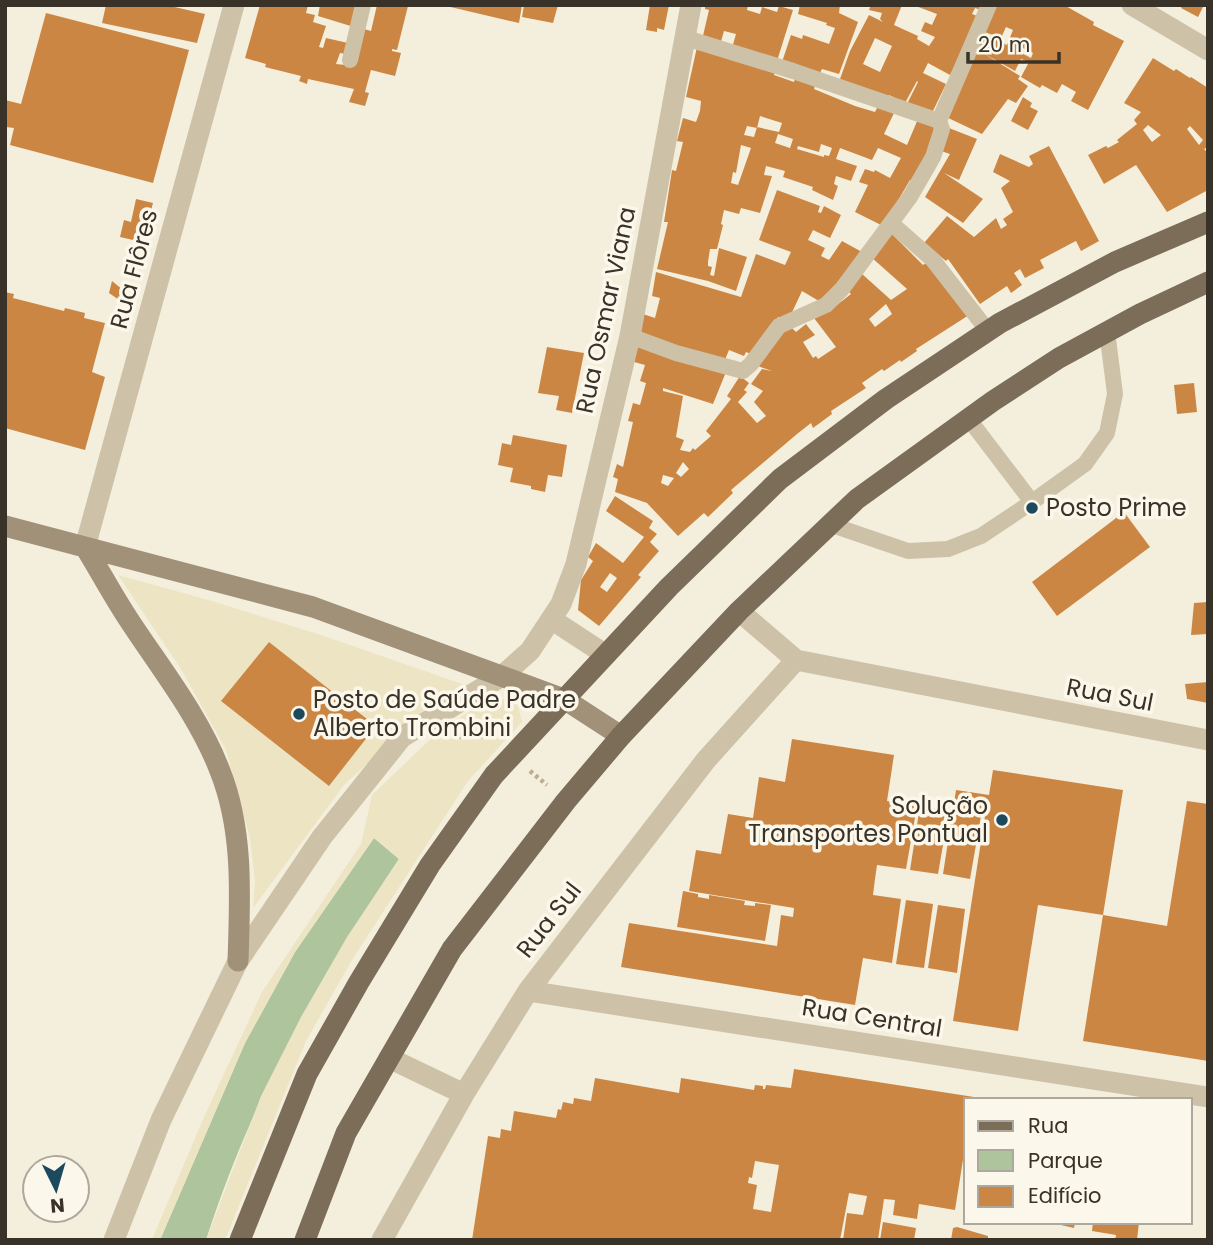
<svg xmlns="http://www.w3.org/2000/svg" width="1213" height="1245" font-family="Poppins,sans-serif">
<rect width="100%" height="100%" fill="#f4efdd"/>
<!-- green -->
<path fill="#adc49c" d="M374 838 399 859C318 980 251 1100 206 1240H160L245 1043 295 952Z"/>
<!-- plaza -->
<path fill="#ede4c4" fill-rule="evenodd" d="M118 575 212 601 324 636 468 686 426 709 344 785 253 908 255 881 250 838 226 750 181 669ZM269 642 376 726 329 786 222 701Z
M499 699 511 700 518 706 522 722 468 781 352 960 306 1041 225 1240H206L261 1096 301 1017 347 937 399 859 374 838 295 952 245 1043 160 1240H148L153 1237 204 1117 262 992 361 844 372 795 440 730 483 703Z"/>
<!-- building -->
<path fill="#cc8643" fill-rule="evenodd" d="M106 5H166L205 14 197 43 102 23Z
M260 5H308L306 13 315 15 313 22 326 26 319 47 323 48 326 38 348 43 346 54 340 53 336 64 355 66 364 29 371 31 377 5 408 6 397 50 392 49V51L401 53 395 76 371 70 365 92 369 93 365 106 349 102 354 89 308 79 307 84 299 81 301 76 265 67 266 64 245 58Z
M320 5H359L354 27 318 16Z
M442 5H522L519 23Z
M524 5H558L553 23 522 17Z
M650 5H669L664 30 657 28V32L646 30Z
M705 5H748L747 10 760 14 762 7 777 12 779 6 793 10 777 61 732 48 736 34 724 31 720 45 702 40 709 10 705 9Z
M800 5H840L839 13 858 22 839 74 822 69 819 75 782 62 791 35 802 39 803 35 829 44 835 28 826 25 827 23 798 14Z
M871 5H902L894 25 918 36 917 39 929 46 935 37 921 31 925 22 932 25 937 14 913 5H983L981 10 975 8 972 14 980 17 950 75 928 63 923 73 946 84 931 115 907 104 918 82 917 81 905 103 889 95 888 98 840 79 850 51 869 15 883 22 880 19 882 13 869 10ZM875 38 892 46 880 72 863 64Z
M994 5H1064L1094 22 1093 25 1124 41 1088 110 1071 101 1076 92 1062 84 1057 93 1042 85 1040 88 1021 77 1029 62 1021 59 1015 71 983 53 1020 76 1018 79 1028 86 1016 103 1008 99 982 134 944 116 985 34 1007 45 1013 30 1006 27 1001 38 982 31ZM1019 46 1033 53 1031 58 1016 50Z
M1183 5H1204L1198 17 1181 8Z
M46 13 189 50 153 183 10 145 14 128 6 127 5 100 21 104Z
M697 47 776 68 774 75 794 82 796 76 816 82 814 89 855 106 875 112 878 106 894 113 884 134 907 145 918 119 939 127 916 182 910 180 883 226 855 212 868 185 859 182 865 169 874 172 875 170 890 178 901 158 878 148 872 160 840 148 836 159 857 166 851 181 836 176 834 184 838 186 833 200 812 190 813 187 783 177 785 171 766 166 764 175 772 176 760 213 741 208 739 214 724 210 721 224 723 225 717 249H710L708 262V266L712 267 710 275 714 276 719 248 747 257 736 291 708 281 657 269 668 222H664L672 170 676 171 683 142 677 141 683 118 696 122 700 111 701 101 686 97ZM760 116 782 123 779 132 757 127 754 137 744 135 747 126 757 128ZM778 134 793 139 790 148 775 143ZM821 144 832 148 829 156 824 155V157L797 149 798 146 819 152ZM741 145 751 148 738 185 731 183 733 172 736 173Z
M1153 58 1174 71 1176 69 1190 78 1191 77 1208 88V147L1204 149 1208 153V190L1167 212 1136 165 1104 184 1088 155 1106 146 1108 148 1119 142 1117 140 1137 124 1134 120 1141 112 1124 103ZM1148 125 1161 135 1152 142 1143 130ZM1190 126 1203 140 1199 145 1187 129Z
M1023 97 1032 103 1030 107 1038 111 1028 130 1011 121Z
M949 128 977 139 959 180 944 173 983 199 963 223 925 197 950 154 941 151Z
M1049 146 1099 241 1081 251 1076 241 1072 243 1040 260 1044 268 1025 278 1020 269 1014 273 1022 285 1011 293 1007 286 980 304 948 259 946 261 924 243 947 216 974 237 996 218 1001 229 1007 225 1003 219 1013 212 1001 188 1010 181 993 172 1000 154 1029 167 1033 164 1029 156Z
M777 190 820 206 818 212 821 213 824 206 841 215 830 238 813 230 808 240 825 248 821 256 829 260 842 241 862 252 824 304 802 291 788 321 778 317 761 349 753 355 746 352 744 356 729 350 724 362 637 339 643 314 655 318 660 298 652 296 656 272 741 297 756 254 785 265 791 252 759 240Z
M136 199 153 203 142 242 120 237 124 220 131 222Z
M890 232 923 265 930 260 969 315 916 349 917 351 901 362 900 360 884 371 882 369 862 383 866 388 831 411 832 414 813 428 811 423 797 434 731 490 733 493 708 517 704 513 678 536 647 503 615 492 618 479 613 477 617 464 623 467 633 422 628 421 633 403 640 405 646 383 640 381 645 365 634 362 637 345 726 372 713 404 663 388V391L683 396 676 437 684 440 680 450 690 452 693 448 695 450 711 436 706 431 731 399 727 396 740 376 749 383 744 390 747 392 738 402 757 423 766 416 754 402 763 391 751 384 762 369 772 371 755 365 787 323 796 332 806 324 809 328 815 335 803 342 813 358 816 356 818 359 836 347 814 318 833 308 851 294 847 290 861 273 891 300 907 289 871 257ZM886 304 892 314 875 327 869 319ZM683 462 689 469 681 477 676 473ZM663 475 674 478 668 486 661 483Z
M112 281 128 294 125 304 109 293Z
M5 292 14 294 13 298 64 311 65 308 85 313 84 318 105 323 92 372 105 377 85 450 5 428Z
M547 347 584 353 572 413 556 410 559 396 538 393Z
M1194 383 1197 412 1177 414 1174 385Z
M513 435 567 445 562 477 548 475 545 492 531 489V486L510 482 513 468 498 465 502 443 511 445Z
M615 496 653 521 649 528 657 534 650 542 659 551 638 575 641 577 599 626 578 610 581 580 593 561 588 557 596 543 623 563 644 537 606 511ZM610 573 617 578 607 592 600 587Z
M1124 512 1150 547 1057 616 1032 582Z
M1208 602V634L1191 635 1194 603Z
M269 642 376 726 329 786 221 701Z
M1208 682V703L1187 699 1185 684Z
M792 739 894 755 887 801 917 806 906 869 877 865 875 879 873 895 901 899 892 963 863 958 855 1005 621 967 629 923 777 946 781 915 793 917 794 908 689 891 696 850 721 854 728 814 753 818 759 777 785 782Z
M993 770 1123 790 1103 915 1038 905 1018 1031 953 1021 985 816H981L970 879 943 874 956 790 989 795Z
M1187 801 1208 804V1061L1083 1041 1103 915 1167 926Z
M920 806 949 810 938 874 910 870Z
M683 891 698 894V897L709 899V895L745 901 744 905 755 906V903L771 905 765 941 677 927Z
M906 900 933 904 924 968 896 964Z
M938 905 965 909 957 973 928 968Z
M794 1069 974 1097 973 1100H966V1141L955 1210 919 1204 917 1219 893 1215 895 1200 884 1199 878 1240H843L847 1213 863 1215 867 1196 849 1193 840 1240H472L488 1136 500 1138 501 1129 511 1131 514 1111 556 1118 558 1109 561 1110 563 1102 573 1104 574 1098 591 1101 595 1078 679 1093 681 1078 754 1090 755 1085 763 1086V1089H765L766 1085 791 1088ZM755 1161 779 1165 771 1212 753 1209 757 1185 748 1183 749 1177 752 1178Z
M883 1222 916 1228 914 1240H880Z
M1048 1222H1075L1074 1228Z
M1093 1222H1139L1137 1240H1115L1116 1235 1092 1231Z
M957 1227 988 1236V1240H951L953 1228Z"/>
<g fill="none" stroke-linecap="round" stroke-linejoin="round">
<!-- path -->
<path stroke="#b9ac92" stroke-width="4.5" stroke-dasharray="3.5 3.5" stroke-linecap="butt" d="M452 737 490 736
M530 771 547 785"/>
<!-- lane -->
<path stroke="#cdc2a8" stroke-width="16" d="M686 38 793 71 939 121
M350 60 363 5
M891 223 933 260 988 331
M630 336 676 353 743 371 751 364 779 326 826 305 842 289 910 197 933 157 942 129 939 121 989 5
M968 418 1032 502
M829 524 908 551 948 549 981 536 1032 502 1085 464 1107 433 1115 394 1107 331"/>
<!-- street -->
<path stroke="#cdc2a8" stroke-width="21" d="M1132 5 1208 50
M85 547 234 5
M739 611 796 660 1208 740
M551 619 606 655
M528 991 1208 1097
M389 1058 464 1094
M114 1240 161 1120 238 961 322 837 402 737 502 676 530 651 561 604 576 564 630 336 691 5
M382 1240 464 1094 528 991 706 760 796 660"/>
<!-- secondary -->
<path stroke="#a19179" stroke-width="21" d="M5 526 313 607 564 699 621 736
M85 547C100 571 113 596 129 620 161 669 199 716 220 771 244 831 240 898 238 961"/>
<!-- primary -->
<path stroke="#7c6d59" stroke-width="21" d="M240 1240 307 1074 359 982 430 865 494 775 669 587 780 479 886 399 1000 323 1115 262 1208 222
M305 1240 346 1133 452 949 566 801 621 736 739 611 857 499 993 401 1059 358 1140 314 1208 282"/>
</g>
<!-- markers -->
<g fill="#1c495e" stroke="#fbf7ea" stroke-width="2.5">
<circle cx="1032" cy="508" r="7"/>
<circle cx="299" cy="714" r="7"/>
<circle cx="1002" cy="820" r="7"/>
</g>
<g text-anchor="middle" stroke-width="7" stroke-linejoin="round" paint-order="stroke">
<!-- street labels -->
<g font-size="24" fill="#393229" stroke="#fbf7ea">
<text transform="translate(134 269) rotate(-75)" y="8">Rua Flôres</text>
<text transform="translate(606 310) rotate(-78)" y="8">Rua Osmar Viana</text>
<text transform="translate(1110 695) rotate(11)" y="8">Rua Sul</text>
<text transform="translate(549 920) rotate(-52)" y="8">Rua Sul</text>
<text transform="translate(872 1018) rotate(9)" y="8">Rua Central</text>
</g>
<!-- poi labels -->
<g font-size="24" fill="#393229" stroke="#fbf7ea" text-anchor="start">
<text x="1046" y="516">Posto Prime</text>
<text x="313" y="708">Posto de Saúde Padre<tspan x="313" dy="28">Alberto Trombini</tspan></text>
<text x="988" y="814" text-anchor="end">Solução<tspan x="988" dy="28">Transportes Pontual</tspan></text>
</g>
</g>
<!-- border -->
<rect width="1213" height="1245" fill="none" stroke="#393229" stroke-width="14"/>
<!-- legend -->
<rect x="964" y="1098" width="228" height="126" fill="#fbf7ea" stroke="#ada89d" stroke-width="2"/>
<rect x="978" y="1121" width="35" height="10" fill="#7c6d59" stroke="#ada89d" stroke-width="2"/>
<text x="1028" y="1133" font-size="21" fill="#393229">Rua</text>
<rect x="978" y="1150" width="35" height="21" fill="#adc49c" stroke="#ada89d" stroke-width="2"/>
<text x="1028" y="1168" font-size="21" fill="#393229">Parque</text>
<rect x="978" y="1186" width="35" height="21" fill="#cc8643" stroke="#ada89d" stroke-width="2"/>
<text x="1028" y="1203" font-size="21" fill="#393229">Edifício</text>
<!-- north arrow -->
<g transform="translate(56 1189) rotate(175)"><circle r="33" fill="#fbf7ea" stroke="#ada89d" stroke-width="2"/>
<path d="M0-5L12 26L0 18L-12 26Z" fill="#1c495e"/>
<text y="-10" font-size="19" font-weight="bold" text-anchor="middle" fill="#393229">N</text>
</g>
<!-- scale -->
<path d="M968 52v10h91v-10" fill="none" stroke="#393229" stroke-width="3.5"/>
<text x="978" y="52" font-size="21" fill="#393229" stroke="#fbf7ea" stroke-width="5" paint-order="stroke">20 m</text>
</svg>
